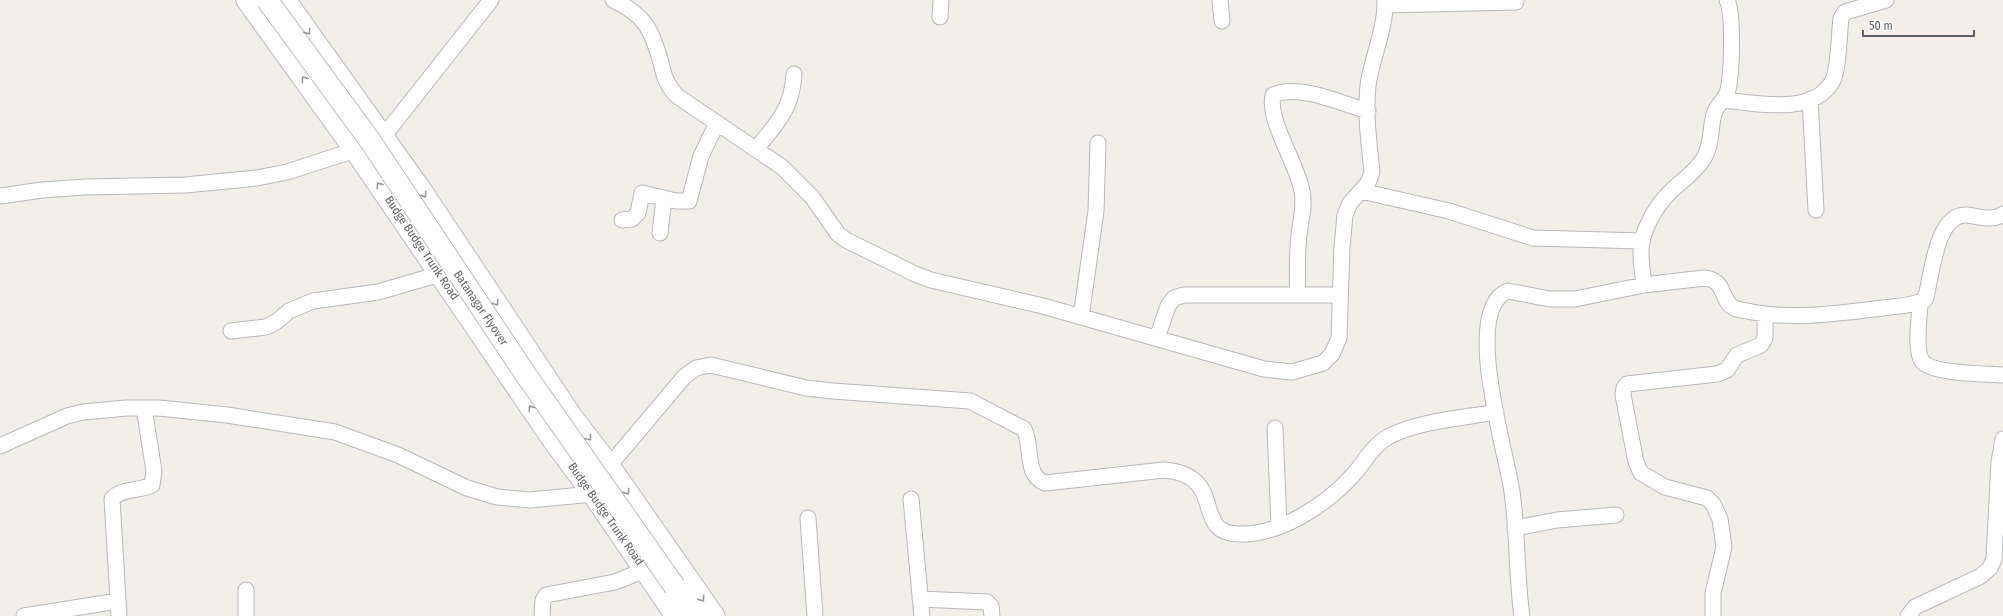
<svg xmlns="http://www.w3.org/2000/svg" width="2003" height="616" font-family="'Fira Sans Condensed',sans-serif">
<rect width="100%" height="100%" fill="#f1efe8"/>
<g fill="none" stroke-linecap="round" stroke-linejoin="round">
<!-- street casing -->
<g stroke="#b5b8bc" stroke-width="17">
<path id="street" d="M613 0C645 15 652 30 661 63 664 76 667 86 677 96L782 167 812 197 838 234 846 240 915 274 931 280 1043 306 1264 369 1292 372 1323 363 1332 354 1339 338 1342 247 1345 215 1350 203 1368 183 1372 172C1369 142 1364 109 1369 79 1374 53 1386 26 1385 0
M1220 0 1222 21
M1385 5 1516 2
M940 17 941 0
M1810 99 1816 210
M1724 100C1756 103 1812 116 1832 82 1839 71 1839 33 1841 18L1845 12 1886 0
M756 149C777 123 792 109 794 74
M1361 191 1449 211 1533 238 1642 241
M0 196 42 190 85 187 185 185 257 178 287 172 355 150 383 137 491 0
M622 220 632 219 638 213 642 193 676 201H689L701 156 717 123
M660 233 664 198
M1644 285C1643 275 1641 264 1641 254 1640 233 1655 207 1670 192 1681 181 1696 172 1704 158 1712 145 1710 128 1714 114 1716 106 1724 101 1727 93 1732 79 1734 14 1727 0
M1298 295C1297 275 1297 254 1299 234 1301 219 1305 206 1302 191 1297 163 1267 120 1273 95 1299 83 1342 104 1368 111
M1920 302C1920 317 1914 349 1922 361 1931 374 1987 374 2003 375
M1081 317 1096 211 1098 143
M231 331 266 327 276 322 289 311 313 301 378 292 440 274
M1157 338 1168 306 1174 298 1184 295H1339
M1275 428 1279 526
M0 446 67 416 83 412 126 408H159L227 415 335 432 398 455 467 488 497 497 530 500 593 494
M609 466 684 377 696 368 711 365 806 388 833 391 970 401 1024 429C1033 446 1024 475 1045 483L1164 470C1228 475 1191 533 1238 534 1279 536 1326 505 1353 475 1366 461 1372 445 1390 436 1418 421 1464 418 1496 412
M911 499 922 616
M808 518 815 616
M1515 528 1557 520 1616 515
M920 599 987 602 991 606 992 616
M24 616 118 601
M119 616 112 499C121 488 140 491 152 485L154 471 144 408
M246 616V590
M542 616 543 600 546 595 615 582 645 570
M1522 616C1516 575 1518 533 1512 492 1507 454 1461 309 1508 291L1550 299H1575L1644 285 1704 278C1727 280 1719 299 1734 308 1739 310 1747 311 1752 312 1795 320 1840 313 1883 308 1896 306 1913 306 1925 300 1932 278 1935 213 1967 215 1978 216 1993 222 2003 214
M1713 616V593L1724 547 1720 519 1713 504 1707 498 1665 487 1641 473 1636 462 1623 395 1624 388 1627 384 1717 374 1727 370 1737 355 1761 345 1765 338V314
M1908 616 1915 607 1981 576 1990 568 1994 559 1999 462 2003 439"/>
</g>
<!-- secondary casing -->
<g stroke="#b6babf" stroke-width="23">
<path id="secondary" d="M247 0 355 150 553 440 593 494 676 616
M285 0 421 190 572 417 605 460 714 616
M675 587 694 616"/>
</g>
<!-- street -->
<use href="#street" stroke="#fff" stroke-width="15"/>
<!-- secondary -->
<use href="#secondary" stroke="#fff" stroke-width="21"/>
<!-- secondary-bridge casing -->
<g stroke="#b6babf" stroke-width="23" stroke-linecap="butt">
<path id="secondary-bridge" d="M267 0 371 142 526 375 675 587"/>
</g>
<!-- secondary-bridge -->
<use href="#secondary-bridge" stroke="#fff" stroke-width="21"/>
</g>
<!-- one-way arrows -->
<defs><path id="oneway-chevron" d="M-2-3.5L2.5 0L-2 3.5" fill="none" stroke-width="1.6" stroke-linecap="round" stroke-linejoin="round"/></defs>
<g stroke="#979a9d">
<use href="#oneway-chevron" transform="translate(308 32) rotate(55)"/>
<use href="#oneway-chevron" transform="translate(304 79) rotate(-126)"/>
<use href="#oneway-chevron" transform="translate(379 185) rotate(-125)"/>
<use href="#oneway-chevron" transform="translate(424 195) rotate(56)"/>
<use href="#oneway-chevron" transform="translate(496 303) rotate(56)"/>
<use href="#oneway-chevron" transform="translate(531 408) rotate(-124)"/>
<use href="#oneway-chevron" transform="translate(589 438) rotate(52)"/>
<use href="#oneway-chevron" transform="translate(627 492) rotate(55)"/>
<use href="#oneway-chevron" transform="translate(702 599) rotate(55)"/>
</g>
<g text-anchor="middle" stroke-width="3" stroke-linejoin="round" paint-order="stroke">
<!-- street labels -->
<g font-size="12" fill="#5f6368" stroke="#fff">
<text transform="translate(422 248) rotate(56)" y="4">Budge Budge Trunk Road</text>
<text transform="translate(481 308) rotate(56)" y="4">Batanagar Flyover</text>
<text transform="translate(606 514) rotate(55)" y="4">Budge Budge Trunk Road</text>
</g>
</g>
<!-- scale -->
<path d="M1863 30v6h111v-6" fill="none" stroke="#5f6368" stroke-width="2"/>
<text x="1869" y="30" font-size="12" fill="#5f6368" stroke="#ffffff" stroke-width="3" paint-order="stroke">50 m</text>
</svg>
